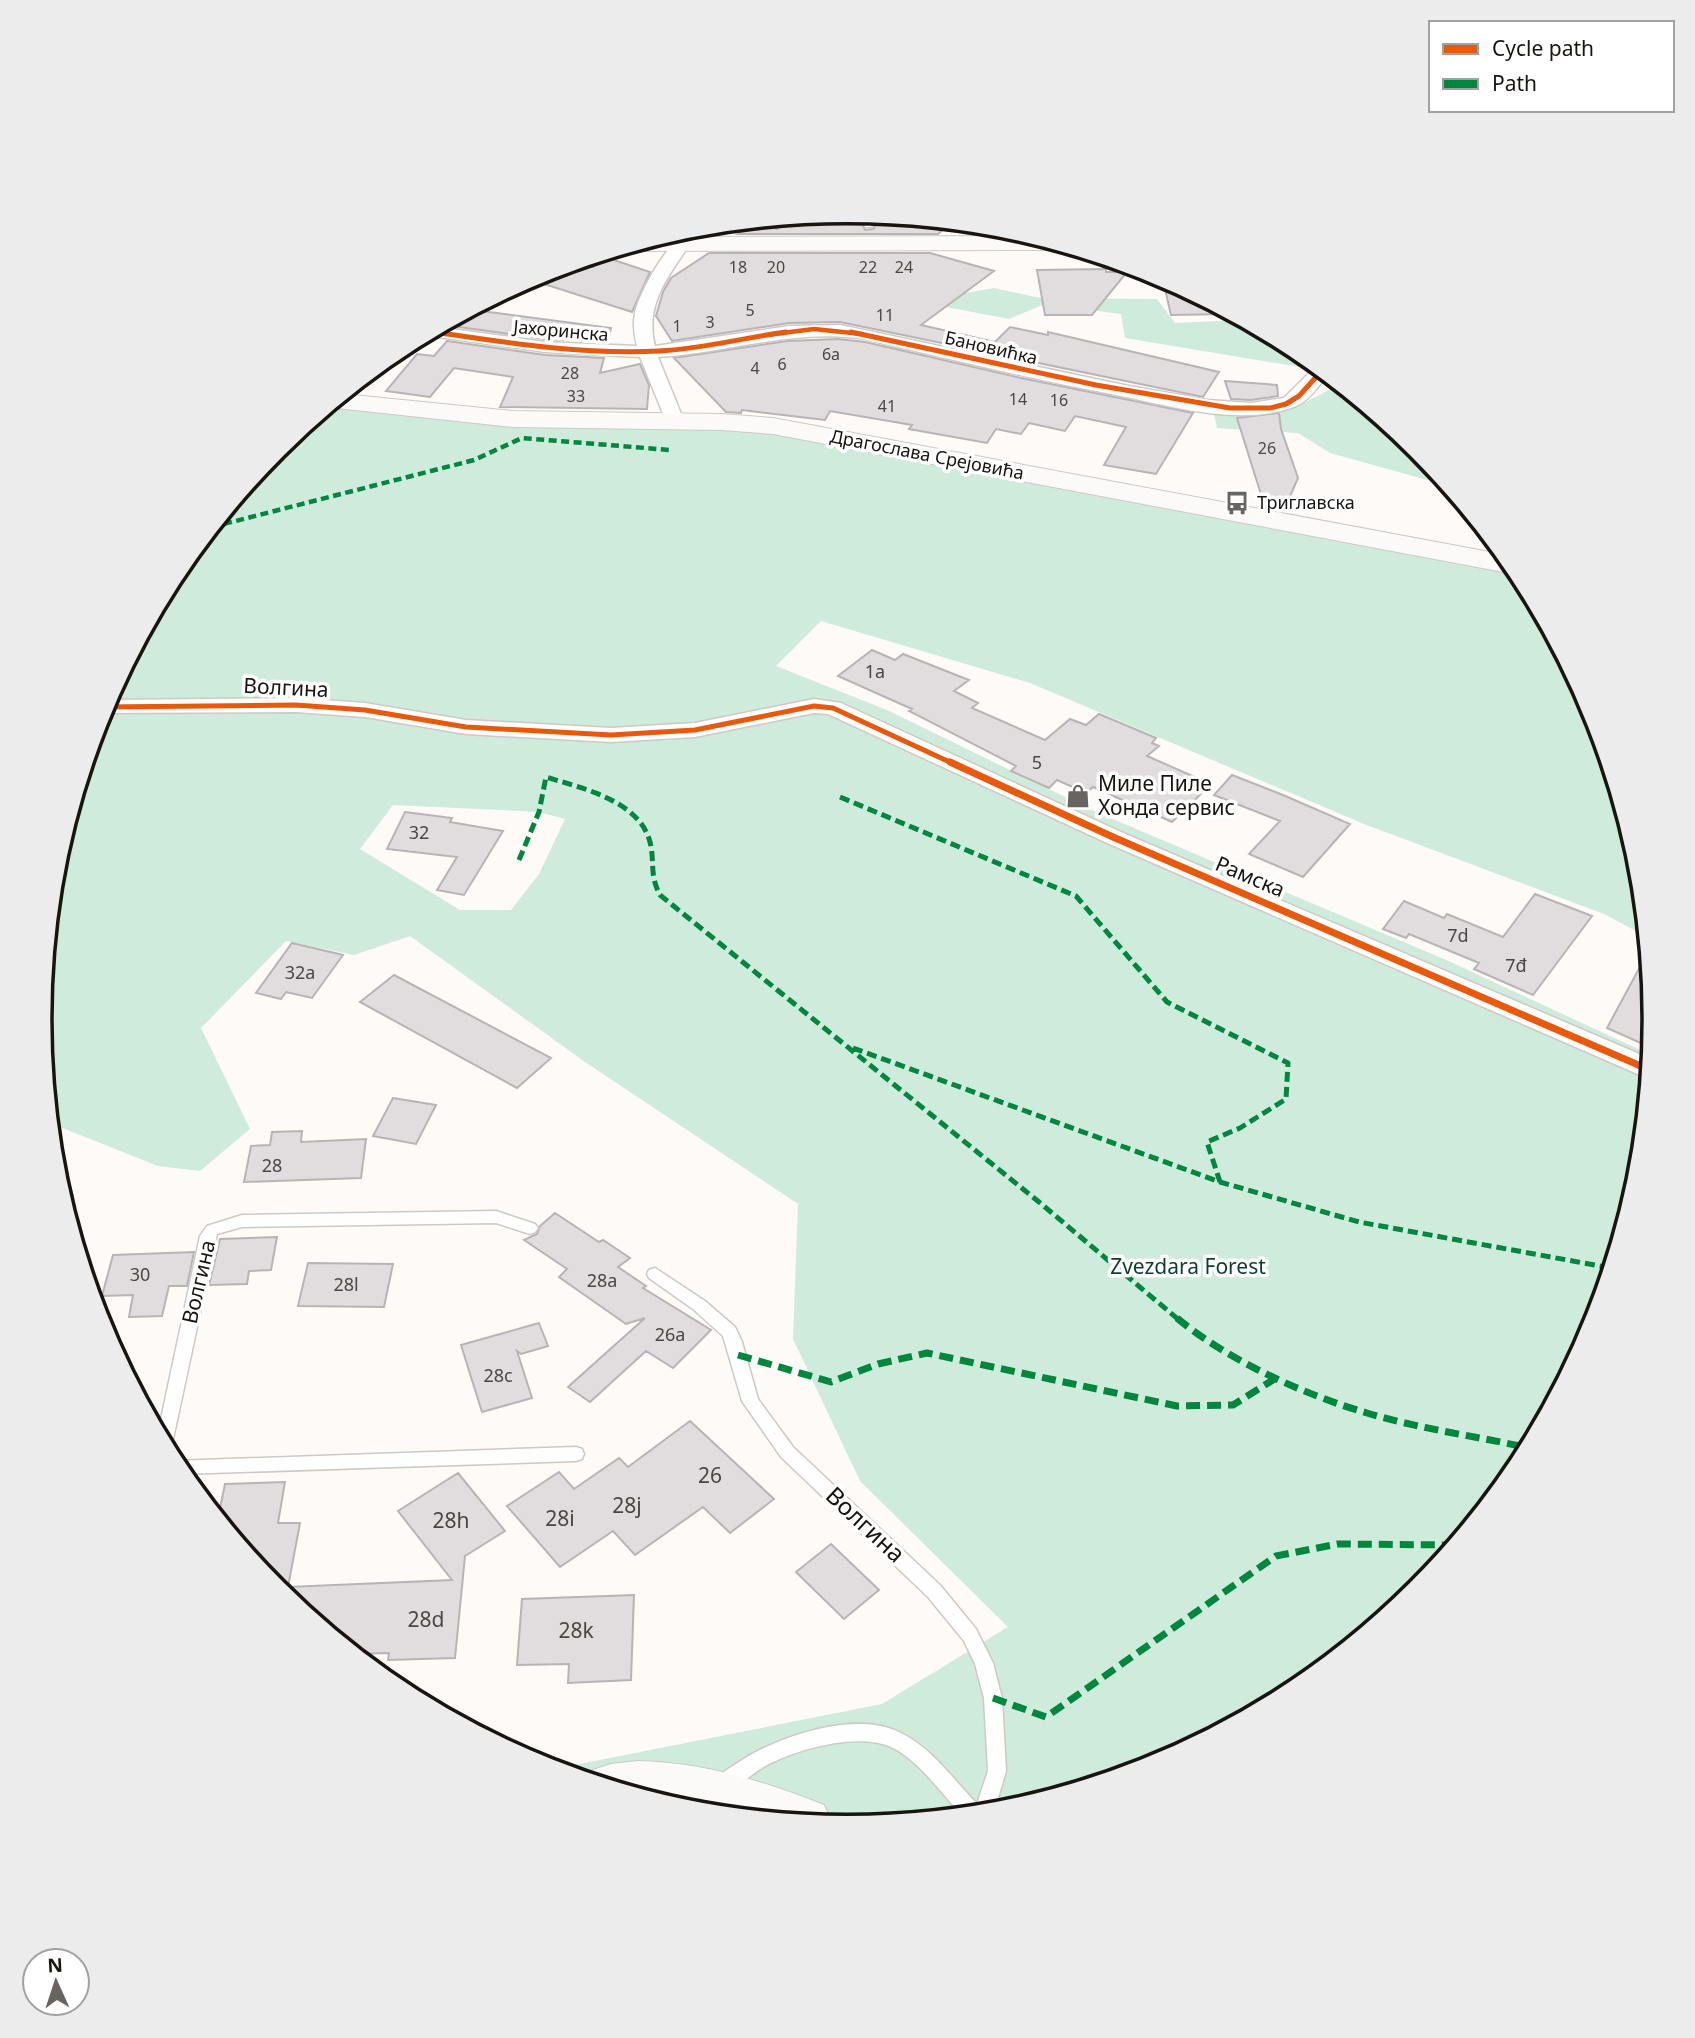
<svg xmlns="http://www.w3.org/2000/svg" width="1695" height="2038" font-family="'Noto Sans',sans-serif">
<rect width="100%" height="100%" fill="#fdfaf8"/>
<!-- green -->
<path fill="#cfebdb" fill-rule="evenodd" d="M868 279 966 293 994 288 1040 298 1157 299 1175 323 1244 320 1296 348 1324 371 1125 338 1121 314 1045 304 1009 319 857 290Z
M1339 383 1419 448 1449 486 1330 453 1298 433 1217 428 1214 414C1265 415 1296 413 1339 383Z
M330 404 506 424 732 429 779 434 1519 571 1593 710 1639 862 1647 937 1604 914 1364 824 1030 683 821 621 776 666 887 710 1096 812 1444 959 1651 1055 1639 1177 1593 1328 1518 1468 1418 1590 1296 1690 1156 1765 1005 1811 847 1826 690 1811 554 1769 882 1704 1008 1627 860 1481 793 1339 798 1204 585 1062 410 936 354 955 286 941 201 1028 250 1129 200 1171 158 1166 50 1123 40 1019 56 861 102 710 177 570 277 448ZM393 805 539 812 565 819 539 874 511 910H460L360 849Z"/>
<!-- building -->
<path fill="#e1ddde" stroke="#b8b4b5" stroke-width="2" d="M848 212 870 214 862 223 865 230 873 229 884 215 952 222 938 234H738L758 221 771 219 769 226 777 229 788 218Z
M709 253H930L994 271 921 325 995 342 1010 327 1048 335V332L1219 372 1203 397 840 322 789 323 672 341 656 316 663 292 671 278Z
M608 258 650 272 632 312 528 279 576 262 593 267Z
M1106 269V272H1127L1092 315H1045L1037 270Z
M1162 276 1212 303 1233 314 1171 315Z
M473 310 611 328 608 342 545 339 459 327Z
M838 339 865 342 1021 378 1193 413 1156 474 1104 465 1126 427 1075 416 1065 431 1029 423 1021 434 996 429 987 443 909 429 912 425 830 411 825 420 742 410 741 413 726 412 674 358 787 341Z
M447 341 545 355 604 358 600 373 640 364 649 385 647 409 500 407 513 377 454 368 430 397 386 391 417 354 434 356Z
M1225 381 1277 385 1278 396 1251 400 1231 399Z
M1279 413 1281 429 1298 478 1285 508 1264 504 1237 418Z
M872 650 895 660 903 654 969 680 954 691 978 703 972 708 1045 740 1070 719 1086 725 1099 714 1156 738 1152 743 1159 746 1147 756 1211 784 1172 822 1093 787 1086 793 1057 780 1049 788 1011 771 1016 766 909 711 912 709 838 676Z
M1232 775 1283 795 1350 824 1303 877 1249 854 1280 821 1214 795Z
M405 812 452 818 450 822 503 831 464 895 437 890 457 857 387 849Z
M1535 894 1592 916 1533 995 1474 969 1479 963 1409 934 1406 938 1383 929 1404 901 1444 918 1447 914 1503 937Z
M292 943 343 955 312 998 286 992 281 999 256 993Z
M1648 952 1655 1019 1652 1048 1607 1028Z
M394 975 551 1058 517 1088 360 1002Z
M393 1098 436 1105 416 1144 373 1136Z
M302 1131 301 1142 366 1139 361 1178 244 1182 251 1146 270 1145 272 1132Z
M555 1213 599 1242 603 1240 630 1258 618 1267 646 1286 643 1288 711 1330 673 1368 646 1351 590 1402 568 1387 645 1318 626 1324 559 1277 567 1269 524 1240 537 1234 540 1226Z
M277 1237 271 1270 249 1271 247 1284 209 1285 220 1239Z
M194 1252 187 1286H169L162 1316 129 1317 133 1295 102 1296 113 1255Z
M308 1263 393 1264 384 1307 298 1306Z
M539 1323 548 1346 521 1354 517 1351 532 1398 482 1412 461 1345Z
M690 1421 774 1499 730 1533 703 1507 635 1555 613 1531 560 1567 507 1506 559 1472 574 1489 619 1458 628 1467Z
M458 1473 505 1531 465 1556 455 1658 388 1660 389 1653 355 1654 276 1590 218 1518 225 1484 285 1482 278 1523H300L288 1587 452 1580 398 1511Z
M831 1544 879 1590 844 1619 796 1572Z
M634 1595 631 1680 568 1683 569 1664 517 1665 522 1599Z"/>
<g fill="none" stroke-linecap="round" stroke-linejoin="round">
<!-- lane casing -->
<g stroke="#cdc9c6" stroke-width="3">
<path id="lane" d="M874 214 882 215 871 227H865V223Z
M785 218 778 226 771 224 775 219Z
M496 1211 535 1224 538 1228 535 1232 530 1234 496 1223 242 1227 217 1234 172 1444 167 1450 158 1433 200 1236 207 1226 242 1215Z
M655 1268 705 1301 735 1327 742 1342 758 1399 793 1447 940 1585 976 1629 993 1663 1002 1698 1006 1771 994 1812 962 1815C942 1794 923 1766 897 1750 864 1730 800 1748 767 1765 752 1773 739 1787 722 1794L715 1791 713 1785C717 1775 727 1770 736 1764 775 1737 854 1710 899 1732 931 1747 953 1779 977 1804L988 1771 984 1698 975 1664 964 1641 928 1597 781 1457 742 1401 723 1336 693 1309 649 1278 647 1274 649 1270Z
M576 1447 582 1449 584 1454 582 1459 576 1461 182 1474 173 1461Z"/>
</g>
<!-- street casing -->
<g stroke="#cdc9c6" stroke-width="3">
<path id="street" d="M682 239 690 244C669 275 644 305 655 346L789 326 840 325 1129 386 1208 400 1251 403 1284 398 1310 372 1317 370 1326 376C1318 388 1306 404 1291 408 1236 426 1171 406 1116 395 1032 379 949 359 865 339 794 328 728 353 658 357L684 421 675 427 666 421 640 357 545 352 424 335 438 327 545 342 637 346C634 335 633 324 635 313 638 296 666 243 682 239Z
M296 698 365 703 466 720 611 728 695 723 814 699 841 703 1121 832 1651 1059 1649 1079 1105 842 828 714 814 713 695 737 611 742 466 734 365 717 296 712 101 713 107 700Z"/>
</g>
<!-- secondary casing -->
<g stroke="#cdc9c6" stroke-width="2">
<path id="secondary" d="M1034 236 1068 246 1059 250 634 251 624 247 658 237Z
M343 394 513 411 722 414 773 418 1506 555 1520 572 1514 574 773 434 722 430 513 427 327 407Z
M637 1761C701 1762 764 1781 824 1805L831 1822 830 1825 690 1811 589 1780 593 1770 611 1764Z"/>
</g>
<!-- lane -->
<use href="#lane" fill="#fffefe" fill-rule="evenodd"/>
<!-- street -->
<use href="#street" fill="#fffefe" fill-rule="evenodd"/>
<!-- secondary -->
<use href="#secondary" fill="#fcf9f9" fill-rule="evenodd"/>
<!-- quiet-far2 -->
<path stroke="#00873e" stroke-width="4.5" stroke-dasharray="8 4.5" stroke-linecap="butt" d="M212 527 474 460 522 438 670 450"/>
<!-- quiet-far1 -->
<path stroke="#00873e" stroke-width="5" stroke-dasharray="10 5" stroke-linecap="butt" d="M840 797 1076 896 1167 1002 1288 1063 1286 1099 1240 1128 1207 1142 1220 1182
M519 860 539 812 546 777C581 788 639 800 650 842 655 862 649 874 660 895L1039 1202 1179 1320
M853 1048 1220 1182 1359 1222 1611 1268"/>
<!-- quiet -->
<path stroke="#00873e" stroke-width="7" stroke-dasharray="14 7" stroke-linecap="butt" d="M1177 1318C1227 1360 1305 1395 1367 1413 1420 1429 1476 1436 1529 1448
M738 1355 831 1382 878 1364 927 1353 1177 1406 1233 1405 1276 1378
M993 1698 1046 1717 1276 1556 1338 1544 1455 1545"/>
<!-- cycleway-far2 casing -->
<g stroke="#fff" stroke-width="7">
<path id="cycleway-far2" d="M430 331 446 334
M774 334 814 329 862 334"/>
</g>
<!-- cycleway-far1 casing -->
<g stroke="#fff" stroke-width="9">
<path id="cycleway-far1" d="M435 332C509 343 584 355 659 351 701 349 743 338 786 332
M851 332 1096 385 1230 408H1270L1286 404 1299 396 1317 376
M103 707 296 705 365 710 466 727 611 735 695 730 814 706 833 708 954 764"/>
</g>
<!-- cycleway casing -->
<g stroke="#fff" stroke-width="11">
<path id="cycleway" d="M950 762 1113 837 1650 1070"/>
</g>
<!-- cycleway-far2 -->
<use href="#cycleway-far2" stroke="#e8590c" stroke-width="4.5"/>
<!-- cycleway-far1 -->
<use href="#cycleway-far1" stroke="#e8590c" stroke-width="5"/>
<!-- cycleway -->
<use href="#cycleway" stroke="#e8590c" stroke-width="7"/>
</g>
<!-- icons -->
<defs>
<g id="bus-bare" transform="scale(1.89)"><path d="M-5-6H5V4H4V6H2V4H-2V6H-4V4H-5ZM-3.5-4V0h7V-4ZM-3.5 1.2v1.5H-2V1.2ZM2 1.2v1.5H3.5V1.2Z" fill="#686462" stroke="#fff" stroke-width="2.5" paint-order="stroke"/></g>
<g id="shop-bare" transform="scale(1.89)"><path d="M-5-2.5h2.3a2.7 3.5 0 0 1 5.4 0H5L5.5 6h-11ZM-1.5-2.5h3a1.5 2.3 0 0 0-3 0Z" fill="#686462" stroke="#fff" stroke-width="2.5" paint-order="stroke"/></g>
</defs>
<g fill-rule="evenodd">
<use href="#bus-bare" x="1237" y="503"/>
<use href="#shop-bare" x="1078" y="796"/>
</g>
<g text-anchor="middle" stroke-width="7" stroke-linejoin="round" paint-order="stroke">
<!-- far-number labels -->
<g font-size="16" fill="#4a4644">
<text x="738" y="273">18</text>
<text x="776" y="273">20</text>
<text x="868" y="273">22</text>
<text x="904" y="273">24</text>
<text x="750" y="316">5</text>
<text x="885" y="321">11</text>
<text x="710" y="328">3</text>
<text x="677" y="332">1</text>
<text x="831" y="360">6a</text>
<text x="782" y="370">6</text>
<text x="755" y="374">4</text>
<text x="570" y="379">28</text>
<text x="576" y="402">33</text>
<text x="1018" y="405">14</text>
<text x="1059" y="406">16</text>
<text x="887" y="412">41</text>
<text x="1267" y="454">26</text>
</g>
<!-- far-street labels -->
<g font-size="18" fill="#181411" stroke="#fff">
<text transform="translate(561 331) rotate(5)" y="6">Јахоринска</text>
<text transform="translate(991 348) rotate(13)" y="6">Бановићка</text>
<text transform="translate(927 455) rotate(11)" y="6">Драгослава Срејовића</text>
</g>
<!-- far-poi labels -->
<g font-size="18" fill="#181411" stroke="#fff" text-anchor="start">
<text x="1257" y="509">Триглавска</text>
</g>
<!-- number labels -->
<g font-size="18" fill="#4a4644">
<text x="875" y="678">1a</text>
<text x="1037" y="769">5</text>
<text x="419" y="839">32</text>
<text x="1458" y="942">7d</text>
<text x="1516" y="972">7đ</text>
<text x="300" y="979">32a</text>
<text x="272" y="1172">28</text>
<text x="140" y="1281">30</text>
<text x="602" y="1287">28a</text>
<text x="346" y="1291">28l</text>
<text x="670" y="1341">26a</text>
<text x="498" y="1382">28c</text>
</g>
<!-- street labels -->
<g font-size="21" fill="#181411" stroke="#fff">
<text transform="translate(286 688) rotate(3)" y="7">Волгина</text>
<text transform="translate(1250 877) rotate(23)" y="7">Рамска</text>
<text transform="translate(199 1282) rotate(-77)" y="7">Волгина</text>
</g>
<!-- poi labels -->
<g font-size="21" fill="#181411" stroke="#fff" text-anchor="start">
<text x="1098" y="791">Миле Пиле<tspan x="1098" dy="24">Хонда сервис</tspan></text>
</g>
<!-- park labels -->
<g font-size="21" fill="#0d3e2a" stroke="#fff">
<text x="1188" y="1274">Zvezdara Forest</text>
</g>
<!-- near-number labels -->
<g font-size="21" fill="#4a4644">
<text x="710" y="1483">26</text>
<text x="627" y="1513">28j</text>
<text x="560" y="1526">28i</text>
<text x="451" y="1528">28h</text>
<text x="426" y="1627">28d</text>
<text x="576" y="1638">28k</text>
</g>
<!-- near-street labels -->
<g font-size="24" fill="#181411" stroke="#fff">
<text transform="translate(865 1525) rotate(43)" y="8">Волгина</text>
</g>
</g>
<!-- crop -->
<path d="M0 0H1695V2038H0ZM52 1019a795 795 0 1 1 1590 0a795 795 0 1 1-1590 0Z" fill="#edecec" fill-rule="evenodd"/>
<path fill="none" stroke="#181411" stroke-width="3.5" d="M52 1019a795 795 0 1 1 1590 0a795 795 0 1 1-1590 0Z"/>
<!-- legend -->
<rect x="1429" y="21" width="245" height="91" fill="#ffffff" stroke="#a3a1a0" stroke-width="2"/>
<rect x="1443" y="44" width="35" height="10" fill="#e8590c" stroke="#a3a1a0" stroke-width="2"/>
<text x="1492" y="56" font-size="21" fill="#181411">Cycle path</text>
<rect x="1443" y="79" width="35" height="10" fill="#00873e" stroke="#a3a1a0" stroke-width="2"/>
<text x="1492" y="91" font-size="21" fill="#181411">Path</text>
<!-- north arrow -->
<g transform="translate(56 1982) rotate(357)"><circle r="33" fill="#ffffff" stroke="#a3a1a0" stroke-width="2"/>
<path d="M0-5L12 26L0 18L-12 26Z" fill="#686462"/>
<text y="-10" font-size="19" font-weight="bold" text-anchor="middle" fill="#181411">N</text>
</g>
</svg>
